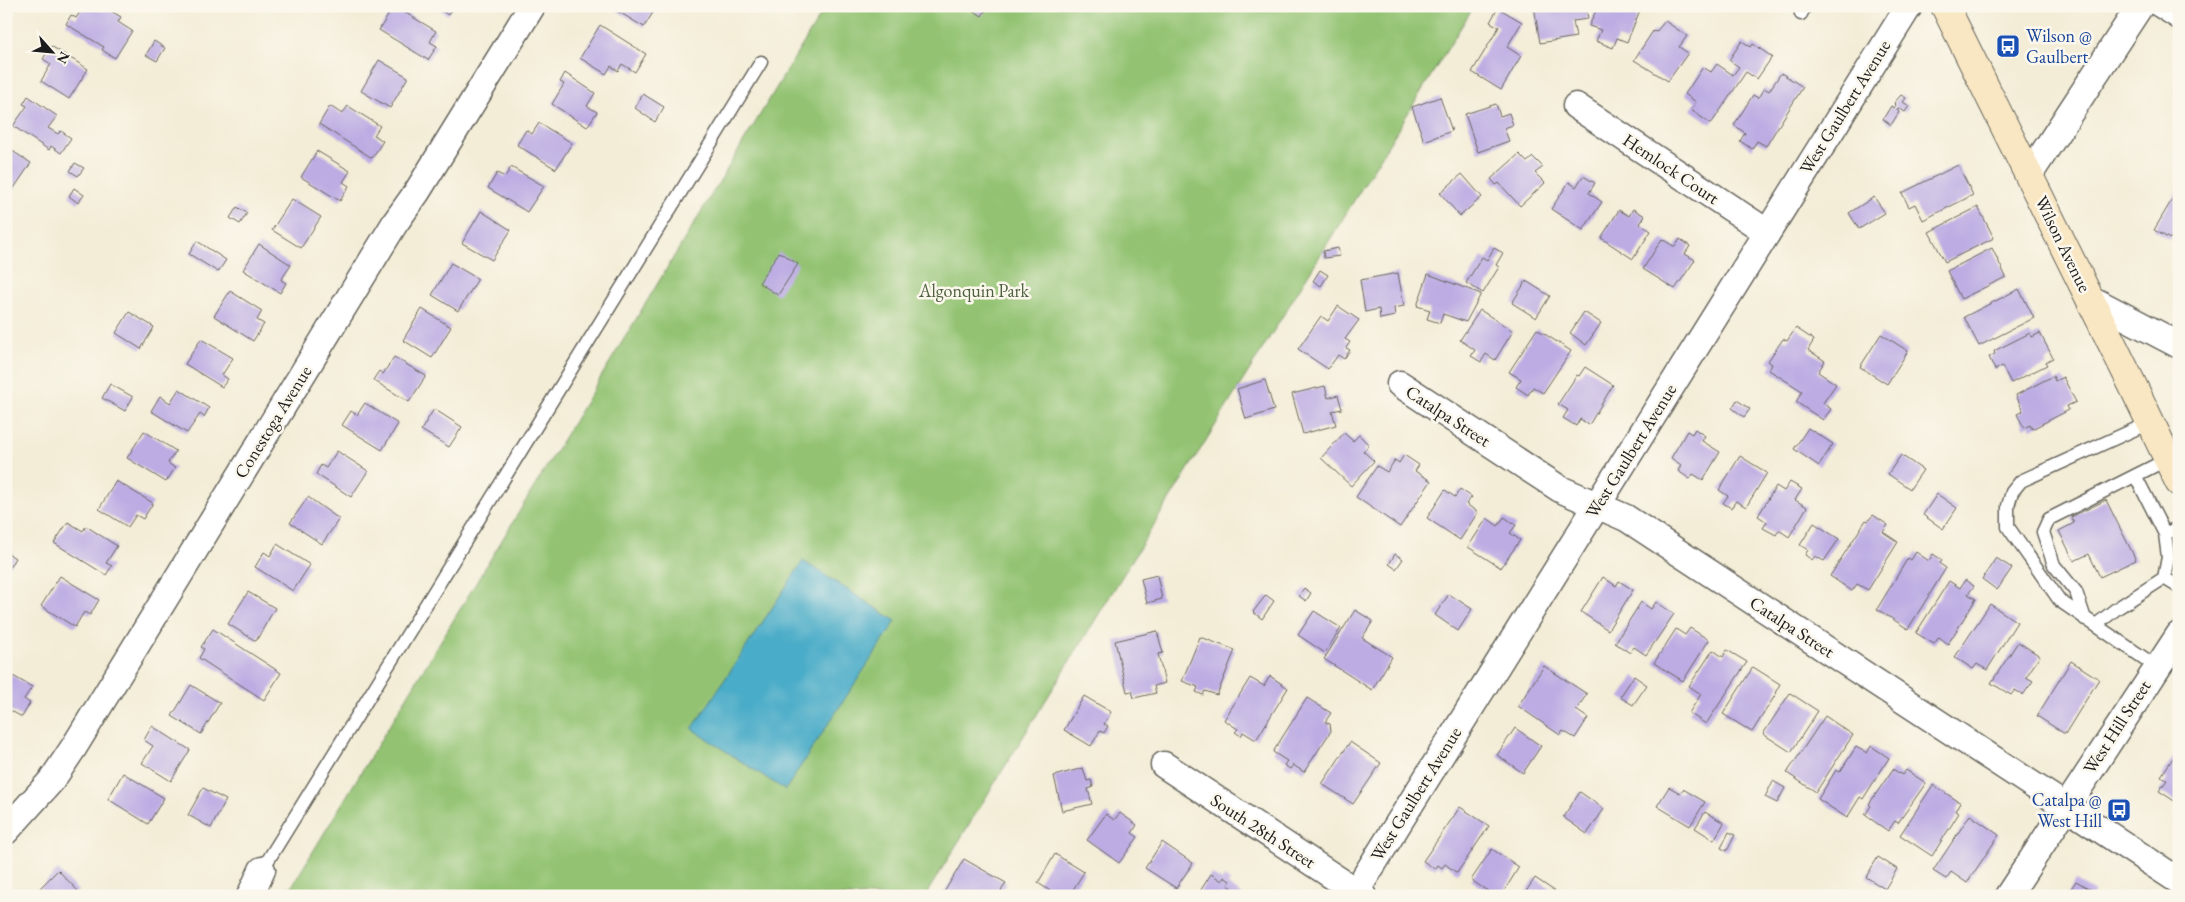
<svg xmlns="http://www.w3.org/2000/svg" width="2185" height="902" font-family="'EB Garamond',serif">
<rect width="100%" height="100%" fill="#fbf7ec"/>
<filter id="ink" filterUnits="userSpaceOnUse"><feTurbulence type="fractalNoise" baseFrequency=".02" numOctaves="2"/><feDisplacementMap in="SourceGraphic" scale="10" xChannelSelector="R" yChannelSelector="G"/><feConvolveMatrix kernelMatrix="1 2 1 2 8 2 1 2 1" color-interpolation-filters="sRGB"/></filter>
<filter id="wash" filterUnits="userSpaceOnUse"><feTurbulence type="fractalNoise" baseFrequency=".0096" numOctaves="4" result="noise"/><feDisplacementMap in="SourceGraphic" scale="20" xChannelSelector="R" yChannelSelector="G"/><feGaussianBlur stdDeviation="1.12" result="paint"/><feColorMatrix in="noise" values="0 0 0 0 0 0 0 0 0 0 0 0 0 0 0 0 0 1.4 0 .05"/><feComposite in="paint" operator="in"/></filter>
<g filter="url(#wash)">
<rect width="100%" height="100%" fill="#f3edd7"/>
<!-- green -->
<path fill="#93c372" stroke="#587047" d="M826 6H1474L925 896H286Z"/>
<!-- water -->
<path fill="#49acc8" stroke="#326472" d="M803 561 896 621 785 790 692 729Z"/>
<g id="blocks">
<!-- building -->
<path fill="#bcace3" d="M84 6H95L103 11 106 8 121 17 118 22 132 31 115 58 102 50 104 47 66 24 71 15 76 18Z
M394 6 436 31 430 42 437 46 428 60 379 30Z
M435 6H453L448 15Z
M609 6H657L644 27Z
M966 6H988L982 16Z
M1534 6H1586L1588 19 1573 21 1576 37 1540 43Z
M1598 6H1631L1640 10 1627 42 1617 38 1613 48 1596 41 1601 30 1589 26Z
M1498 8 1522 22 1507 47 1521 56 1501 90 1472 72 1499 27 1490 22Z
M1665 21 1687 36 1679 47 1688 53 1668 81 1634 60 1653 31 1656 32Z
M600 25 646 54 635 72 622 64 618 71 611 66 606 74 580 58Z
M154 41 165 48 157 61 146 55Z
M1742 41 1751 47 1753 44 1772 57 1757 79 1746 72 1711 124 1691 110 1696 102 1685 94 1703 67 1711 72 1717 64 1733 75 1739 67 1729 60Z
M51 46 88 69 69 99 41 81 51 64 43 59Z
M379 60 408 77 390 108 361 91Z
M565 73 595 93 587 106 597 112 587 127 552 104 564 84 560 82Z
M1781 73 1803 87 1766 146 1757 141 1752 149 1740 141 1745 133 1734 125 1753 95 1758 98 1764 88 1769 91Z
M643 94 664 107 655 122 635 108Z
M1901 95 1906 98 1903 102 1909 106 1905 112 1898 108 1897 110 1899 112 1891 125 1883 119 1891 106 1894 108 1896 105 1894 103Z
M28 96 57 116 48 128 58 134 61 131 71 138 61 153 51 146 49 150 13 126 27 106 23 104Z
M1440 97 1452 131 1424 141 1412 107Z
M1496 104 1500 116 1509 113 1513 125 1504 128 1509 141 1478 152 1465 114Z
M330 106 342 114 348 106 380 126 374 135 383 141 372 158 319 124Z
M539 123 572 143 556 169 517 145 526 130 532 134Z
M6 147 31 163 12 191 6 187Z
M317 151 350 171 343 182 349 186 340 201 301 177Z
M1519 154 1527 162 1533 157 1543 167 1535 173 1545 183 1520 206 1499 183 1496 185 1491 179Z
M75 163 84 168 78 176 70 171Z
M1958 165 1973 195 1923 220 1915 204 1909 207 1902 193Z
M511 167 544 186 527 212 488 188 497 173 505 177Z
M1462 174 1482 197 1460 216 1440 193Z
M1583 176 1595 183 1589 193 1602 202 1583 230 1551 209 1569 182 1576 187Z
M74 188 84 195 78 203 69 196Z
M2179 188V224L2170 239 2154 230Z
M1874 197 1885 213 1859 229 1849 213Z
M292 199 321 217 301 248 272 230Z
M237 207 247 213 240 224 230 218Z
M1978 207 1994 238 1945 262 1929 232Z
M1633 209 1645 216 1640 224 1651 231 1633 259 1601 238 1619 210 1629 216Z
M481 211 511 230 492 260 462 243Z
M1662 239 1675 247 1680 239 1690 246 1685 254 1695 260 1675 289 1643 269Z
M197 241 226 260 218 272 189 254Z
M259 244 291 265 281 280 286 283 280 293 243 270Z
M1338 248 1340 256 1324 258 1323 251Z
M1494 248 1503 253 1496 265 1499 267 1483 293 1466 283 1482 257 1487 260Z
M1992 248 2006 277 1961 299 1947 271Z
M779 252 798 264 778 295 759 283Z
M451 263 478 279 458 311 432 295Z
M1320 270 1328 275 1321 286 1313 281Z
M1398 273 1404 306 1394 308 1395 316 1380 319 1379 309 1365 312 1360 280Z
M1428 274 1481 294 1466 322 1443 314 1440 323 1427 319 1430 310 1417 306Z
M1526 281 1550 296 1536 318 1512 303Z
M2019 289 2034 318 1979 346 1964 317Z
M230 291 262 311 257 320 264 324 253 341 214 316Z
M1338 306 1359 320 1345 339 1350 342 1346 348 1350 350 1344 359 1338 355 1328 369 1298 349 1321 316 1328 321Z
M422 309 451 327 432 358 403 340Z
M1480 310 1513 331 1495 360 1486 354 1481 362 1471 356 1475 350 1460 340Z
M129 312 154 327 141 349 116 333Z
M1584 312 1601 323 1586 345 1570 333Z
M1796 328 1814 340 1808 350 1825 361 1818 372 1836 384 1823 403 1831 409 1823 420 1796 402 1802 391 1769 370 1772 364 1768 361 1783 339 1787 341Z
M1537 329 1571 351 1543 393 1533 387 1528 395 1516 387 1521 379 1509 372Z
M2030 333 2032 337 2040 333 2053 358 2045 362 2047 365 2011 383 2002 366 1995 370 1989 357 1995 354 1994 351Z
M1881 334 1908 351 1887 384 1860 367Z
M201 339 233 358 222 375 228 379 222 387 185 364Z
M394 357 426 376 409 402 373 380 379 371 383 374Z
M1585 367 1613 385 1589 425 1580 419 1576 426 1563 418 1568 410 1558 404 1577 375 1579 376Z
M2053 376 2055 381 2063 377 2076 402 2067 406 2069 410 2032 429 2030 425 2024 428 2017 414 2023 411 2016 395Z
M1265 380 1274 410 1246 419 1237 389Z
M110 384 133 397 125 411 102 398Z
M1325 386 1328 398 1338 395 1342 409 1332 411 1336 425 1303 434 1292 394Z
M179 389 209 408 204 417 200 414 187 433 151 411 160 396 170 403Z
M1737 400 1750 409 1744 417 1732 408Z
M365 403 398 424 382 450 342 425 351 411 357 415Z
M434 409 462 427 449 447 421 430Z
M1808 428 1833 444 1819 466 1794 449Z
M1695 429 1705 436 1702 441 1720 452 1703 480 1693 474 1690 479 1678 471 1681 465 1671 458 1687 431 1692 434Z
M144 431 176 451 168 463 175 468 166 482 127 458Z
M1344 433 1353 441 1359 435 1369 445 1363 451 1374 461 1351 486 1321 458Z
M337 451 368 471 351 497 316 474 321 465 326 468Z
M1404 455 1419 465 1415 471 1431 481 1400 527 1356 497 1377 466 1387 472 1395 460 1399 463Z
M1901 455 1923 470 1910 489 1888 474Z
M1740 456 1767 473 1746 507 1736 501 1731 508 1723 503 1728 496 1719 490Z
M116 481 153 503 143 519 136 515 128 527 99 509Z
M1790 482 1802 489 1795 500 1807 507 1789 537 1779 530 1776 535 1763 528 1767 522 1758 516 1776 486 1784 491Z
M1460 489 1472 497 1466 504 1478 512 1460 540 1427 518 1445 490 1455 497Z
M1937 494 1957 508 1943 529 1923 515Z
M308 497 339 519 322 544 290 523Z
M2106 500 2136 560 2100 577 2089 554 2074 561 2059 531 2074 523 2071 517Z
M1873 515 1888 525 1883 532 1898 542 1868 590 1857 584 1852 591 1830 576 1866 520 1868 521Z
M1504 517 1516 525 1510 533 1520 540 1501 568 1468 547 1487 518 1498 526Z
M68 522 83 531 86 526 117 546 106 563 112 566 106 575 54 543Z
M1814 523 1839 539 1824 561 1815 556 1812 560 1805 555 1808 550 1800 545Z
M277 544 310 565 293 591 255 567 264 552 270 556Z
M6 552 15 558 6 573Z
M1916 552 1929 561 1933 554 1942 560 1940 564 1946 568 1908 629 1877 609 1908 558 1911 560Z
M1395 554 1403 559 1396 569 1389 564Z
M1996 558 2012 568 1997 590 1982 579Z
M1157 575 1162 599 1147 603 1141 579Z
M60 576 99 600 90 615 84 612 75 627 41 606Z
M1603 577 1616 586 1619 581 1633 590 1608 630 1581 612Z
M1965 580 1974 586 1968 594 1976 599 1948 644 1939 637 1934 644 1916 633 1949 581 1960 588Z
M1304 588 1311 593 1306 601 1299 596Z
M248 592 275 608 256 641 228 624Z
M1449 594 1472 609 1458 631 1435 615Z
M1266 595 1274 601 1262 619 1253 612Z
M1641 602 1651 609 1656 602 1674 614 1646 655 1634 647 1630 653 1615 643Z
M1990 604 2017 622 1987 670 1977 664 1973 669 1955 657Z
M1355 610 1373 621 1362 638 1392 657 1372 690 1324 659Z
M1314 611 1341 628 1325 653 1298 635Z
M1690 628 1709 640 1683 681 1654 663 1676 629 1685 635Z
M213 629 281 673 264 700 199 658 204 649 201 647Z
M1157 631 1163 653 1158 654 1165 683 1154 686 1156 693 1134 698 1132 691 1127 692 1115 641Z
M1200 637 1235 650 1217 695 1205 691 1203 695 1196 692 1198 687 1182 681Z
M2018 642 2040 656 2026 677 2033 681 2023 695 2015 690 2011 695 1991 683Z
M1713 650 1723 657 1727 650 1747 662 1706 724 1689 713 1701 694 1689 686Z
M2071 661 2099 679 2065 734 2037 716Z
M1544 666 1587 694 1576 710 1588 718 1575 738 1563 731 1560 735 1518 706Z
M1753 667 1780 684 1775 693 1776 694 1752 732 1723 714Z
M6 672 32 687 24 699 30 703 22 717 6 708Z
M1270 676 1288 688 1256 740 1243 732 1241 736 1235 732 1238 729 1224 720 1250 678 1264 686Z
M1634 676 1647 685 1633 705 1620 697Z
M191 685 220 703 201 734 172 716Z
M1790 693 1818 711 1791 752 1763 734Z
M1084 696 1111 712 1104 724 1108 726 1104 733 1100 731 1091 746 1064 730Z
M1307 698 1331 713 1325 722 1330 724 1331 731 1304 772 1293 765 1290 769 1284 765 1287 761 1273 752Z
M1825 716 1853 735 1816 792 1787 773Z
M152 726 190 750 171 781 142 763 153 746 144 740Z
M1515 728 1541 746 1523 773 1497 755Z
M1350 742 1381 763 1353 804 1322 784Z
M1871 746 1889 758 1863 799 1860 797 1847 818 1818 799 1836 770 1840 772 1856 747 1867 753Z
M2179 749V804L2159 791 2167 780 2161 776Z
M1083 768 1087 781 1091 780 1093 787 1088 789 1092 804 1062 811 1054 776Z
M1893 769 1902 775 1906 770 1926 783 1898 823 1895 821 1888 831 1865 815 1871 806 1869 804Z
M123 773 164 798 148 824 108 799Z
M1773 781 1785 788 1777 803 1765 797Z
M1933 785 1961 803 1956 811 1959 813 1932 856 1900 835Z
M1669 787 1680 793 1683 789 1705 802 1690 826 1657 806Z
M203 788 226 800 211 828 188 815Z
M1580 792 1604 809 1587 834 1563 817Z
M1460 807 1489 826 1457 873 1445 864 1442 868 1438 865 1435 869 1423 861Z
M1705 812 1724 823 1714 840 1695 828Z
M1120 813 1137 825 1132 833 1138 837 1119 863 1087 840 1106 814 1114 820Z
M1970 815 1999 835 1967 883 1951 872 1946 879 1933 871Z
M1729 832 1735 835 1727 851 1721 848Z
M1162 842 1193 863 1176 888 1145 868Z
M1492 849 1519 867 1501 896H1495L1471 880Z
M1055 854 1084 872 1069 896H1058L1038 883Z
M1878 857 1897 869 1885 889 1866 877Z
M964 859 1006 883 998 896 943 894Z
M58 870 78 891 72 896H48L40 888Z
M1211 874 1222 881 1224 877 1230 881 1228 885 1244 896H1197Z
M1535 878 1562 896H1523Z
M2076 881 2095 892 2092 896H2066Z"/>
</g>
</g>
<g filter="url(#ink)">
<use href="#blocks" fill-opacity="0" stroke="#67655d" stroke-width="1"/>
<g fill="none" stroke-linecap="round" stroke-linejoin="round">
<!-- lane casing -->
<g stroke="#67655d" stroke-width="15">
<path id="lane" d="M2150 6 2179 24
M1801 14 1805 6
M2151 422 2021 481 2012 492 2008 506V527L2060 601 2157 667
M2165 534 2179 527
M2164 578 2179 587
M2085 619 2076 592 2054 565 2043 532 2049 519 2168 459
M2096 625 2116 609 2164 578 2168 557 2165 534 2136 477
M262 870 761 62"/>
</g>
<!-- street casing -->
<g stroke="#67655d" stroke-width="29">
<path id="street" d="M1576 106 1767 232
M2029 175 2140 6
M2089 298 2179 345
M1400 384 1560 489 1626 518 2179 881
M1164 765 1363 896
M6 831 52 780 74 747 395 223 417 192 532 6
M250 896 262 870
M1353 896 1909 6
M2008 896 2179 635"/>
</g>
<!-- secondary casing -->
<g stroke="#67655d" stroke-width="30">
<path id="secondary" d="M1945 6 2132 384 2179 482"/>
</g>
<!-- lane -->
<use href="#lane" stroke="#fff" stroke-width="12"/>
<!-- street -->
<use href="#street" stroke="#fff" stroke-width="26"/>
<!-- secondary -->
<use href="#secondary" stroke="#f9e7c3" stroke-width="28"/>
</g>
</g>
<!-- icons -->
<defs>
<g id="bus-square" transform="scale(1.25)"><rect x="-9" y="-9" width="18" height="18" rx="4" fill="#1a4fb4" stroke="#fbf7ec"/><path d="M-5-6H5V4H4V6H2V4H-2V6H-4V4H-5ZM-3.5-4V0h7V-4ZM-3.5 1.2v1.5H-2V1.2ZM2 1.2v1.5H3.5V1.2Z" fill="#fff"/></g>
</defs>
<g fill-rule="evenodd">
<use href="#bus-square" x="2008" y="46"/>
<use href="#bus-square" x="2119" y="810"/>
</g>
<g text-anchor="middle" stroke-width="5" stroke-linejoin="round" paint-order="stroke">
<!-- transit labels -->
<g font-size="18" fill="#164399" stroke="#fbf7ec" text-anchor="start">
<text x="2026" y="42">Wilson @<tspan x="2026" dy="21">Gaulbert</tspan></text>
<text x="2102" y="806" text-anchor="end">Catalpa @<tspan x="2102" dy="21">West Hill</tspan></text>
</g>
<!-- street labels -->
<g font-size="18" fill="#1c1c1c" stroke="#fbf7ec">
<text transform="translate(1845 107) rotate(-58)" y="6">West Gaulbert Avenue</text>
<text transform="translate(1671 169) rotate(34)" y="6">Hemlock Court</text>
<text transform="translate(2063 244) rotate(64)" y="6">Wilson Avenue</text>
<text transform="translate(1448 416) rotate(33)" y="6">Catalpa Street</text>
<text transform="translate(273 422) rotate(-58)" y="6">Conestoga Avenue</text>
<text transform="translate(1631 451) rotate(-58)" y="6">West Gaulbert Avenue</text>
<text transform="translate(1792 627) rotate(33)" y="6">Catalpa Street</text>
<text transform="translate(2117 727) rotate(-57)" y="6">West Hill Street</text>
<text transform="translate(1416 794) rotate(-58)" y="6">West Gaulbert Avenue</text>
<text transform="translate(1263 831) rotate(33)" y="6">South 28th Street</text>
</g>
<!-- park labels -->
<g font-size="18" fill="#4c5f3e" stroke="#fbf7ec">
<text x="974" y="297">Algonquin Park</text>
</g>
</g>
<!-- margin -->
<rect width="2185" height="902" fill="none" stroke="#fbf7ec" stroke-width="25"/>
<!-- north arrow -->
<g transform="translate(52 52) rotate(117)" stroke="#fbf7ec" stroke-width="4" paint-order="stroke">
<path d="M0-4L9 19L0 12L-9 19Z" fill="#1c1c1c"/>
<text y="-8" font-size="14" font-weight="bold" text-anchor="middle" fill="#1c1c1c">N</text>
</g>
</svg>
